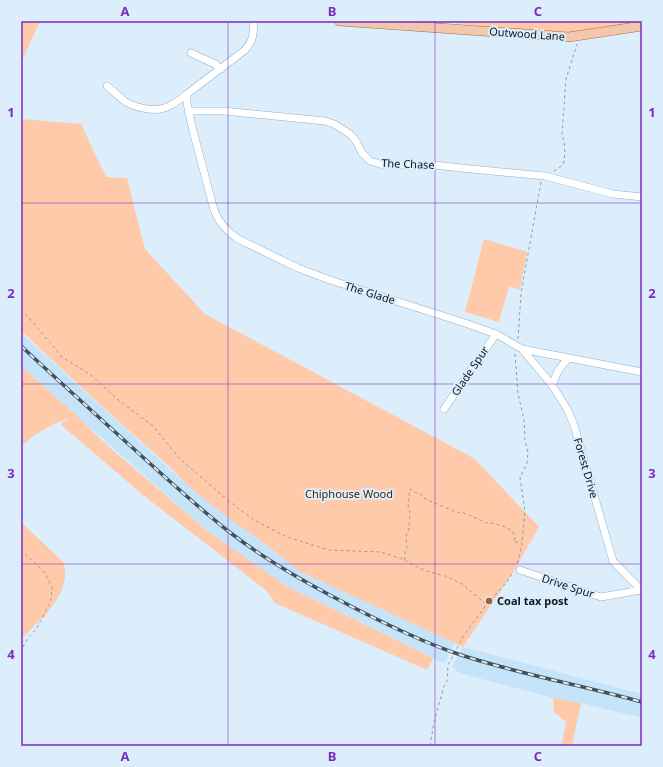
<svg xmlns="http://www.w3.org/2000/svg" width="663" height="767" font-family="'Noto Sans',sans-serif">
<rect width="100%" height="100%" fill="#dceefb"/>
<!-- built -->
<path fill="#c6e4f9" d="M21 333 189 487 299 570 455 643 444 663 288 587 210 533 21 367Z
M463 647 642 694V718L581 703 553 698 459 673 452 667Z"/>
<!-- green -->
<path fill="#fecaaa" d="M21 21H40L21 63Z
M412 21H642V26L569 37 454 23Z
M21 119 81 124 106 177 127 178 145 249 205 314 475 459 539 527 515 569 463 647 299 571 259 539 235 523 189 487 170 467 118 421 21 331Z
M484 239 527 252 520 290 509 286 499 322 465 312Z
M21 368 25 372 23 368 76 415 109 447 210 533 288 587 433 658 427 670 275 603 267 591 143 495 60 424 72 417C51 424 38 432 21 446Z
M21 522 63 562C71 584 55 602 43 619L41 618 21 640Z
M553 698 581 703 572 746H561L566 722 554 712Z"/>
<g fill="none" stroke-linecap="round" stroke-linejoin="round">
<!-- minor casing -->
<g stroke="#92b0c5" stroke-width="8">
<path id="minor" d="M191 53 215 64 221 69
M107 86C113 91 119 97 126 102 139 109 158 113 171 105 177 102 182 98 187 94V103L192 127 214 210C219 223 226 231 238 239L298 268 330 280 462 322 496 334 522 349 642 372
M187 94 245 50C254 40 253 34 254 21
M188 111H224L325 121 334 124 350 134 356 141 362 153 370 161 383 165H434L471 169 545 176 613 194 642 197
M522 349 552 385 567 409 574 425 613 561 642 591
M552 385 558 371 568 358
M444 409 496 334
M520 570 601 597 641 590"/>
</g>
<!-- major casing -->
<g stroke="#9d7157" stroke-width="10">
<path id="major" d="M339 21 569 37 642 26"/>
</g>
<!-- path -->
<path stroke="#8d9da8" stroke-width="1" stroke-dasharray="3 3" stroke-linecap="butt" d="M554 171 563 165C566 154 565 145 562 134L566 79 577 44
M21 310 31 320 62 357 91 375 117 399 153 426 180 459 230 502 254 520 287 537 329 550 381 552 405 560 409 563 426 571 445 576 462 584 486 604
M518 339 521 293 541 182
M515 354 518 394 524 419 525 441 528 452 527 463 520 478 525 511 522 542V545L517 564
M21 550 44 572 52 587 51 600 37 628 28 638 21 650
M405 560V553L407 549 406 536 409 529 410 512 408 508 410 489 414 492 421 494 425 499 456 512 464 513 487 523H491L503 526 512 531 515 536 514 542H522
M430 746 434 722 444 686 447 681 448 665 464 635 487 604 507 582 513 572"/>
<!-- minor -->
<use href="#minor" stroke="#fff" stroke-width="7"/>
<!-- major -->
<use href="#major" stroke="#f3c7ac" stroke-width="9"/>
<!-- rail casing -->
<g stroke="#44515a" stroke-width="3.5">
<path id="rail" d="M21 346C62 384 104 422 146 460 174 485 202 511 232 534 266 560 303 581 341 601 379 621 417 640 458 654 518 674 581 685 642 702"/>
</g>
<!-- rail -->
<use href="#rail" stroke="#dceefb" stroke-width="2" stroke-dasharray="6" stroke-linecap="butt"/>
</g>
<!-- grid -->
<path fill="none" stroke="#7b2cbf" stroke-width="1" stroke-opacity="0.55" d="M228 21V746M435 21V746M21 203H642M21 384H642M21 564H642"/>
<!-- markers -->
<circle fill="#a46032" stroke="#dceefb" stroke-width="1.5" cx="489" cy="601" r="4"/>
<g text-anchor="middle" stroke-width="4" stroke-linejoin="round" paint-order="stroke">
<!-- street labels -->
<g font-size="11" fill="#0d1820" stroke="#dceefb">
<text transform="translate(527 34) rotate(4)" y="4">Outwood Lane</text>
<text transform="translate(408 164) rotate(2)" y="4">The Chase</text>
<text transform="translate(370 293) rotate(17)" y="4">The Glade</text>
<text transform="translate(470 371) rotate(-56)" y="4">Glade Spur</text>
<text transform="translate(586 468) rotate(74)" y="4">Forest Drive</text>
<text transform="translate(568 586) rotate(18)" y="4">Drive Spur</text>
</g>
<!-- park labels -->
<g font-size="11" fill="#44230b" stroke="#dceefb">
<text x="349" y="498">Chiphouse Wood</text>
</g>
<!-- poi labels -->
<g font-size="11" font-weight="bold" fill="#0d1820" stroke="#dceefb" text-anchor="start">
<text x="497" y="605">Coal tax post</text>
</g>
</g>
<!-- border -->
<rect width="663" height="767" fill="none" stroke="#dceefb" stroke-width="44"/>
<rect x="22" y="22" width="619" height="723" fill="none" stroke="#7b2cbf" stroke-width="1.5"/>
<g font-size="13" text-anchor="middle" font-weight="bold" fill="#7b2cbf">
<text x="125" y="16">A</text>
<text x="332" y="16">B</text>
<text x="538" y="16">C</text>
<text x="11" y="117">1</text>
<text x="652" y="117">1</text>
<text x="11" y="298">2</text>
<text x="652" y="298">2</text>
<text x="11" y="478">3</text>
<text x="652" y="478">3</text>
<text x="11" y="659">4</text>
<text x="652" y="659">4</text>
<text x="125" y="761">A</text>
<text x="332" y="761">B</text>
<text x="538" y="761">C</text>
</g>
</svg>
